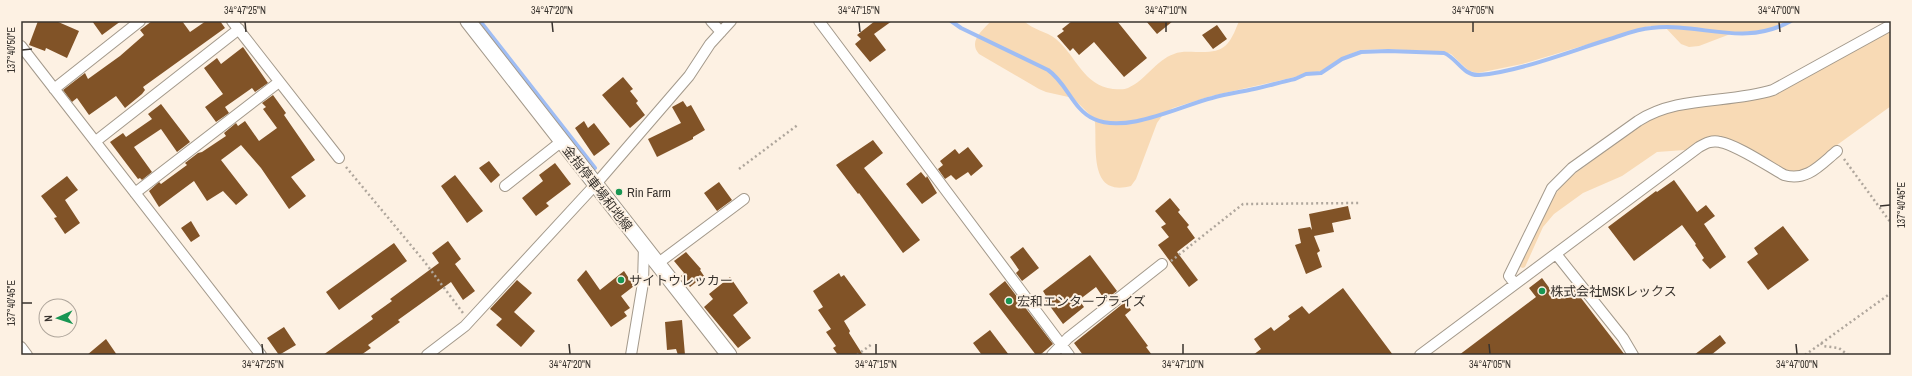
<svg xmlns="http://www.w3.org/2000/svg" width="1912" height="376" font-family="'Archivo Narrow','Noto Sans JP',sans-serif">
<rect width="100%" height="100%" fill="#fdf1e3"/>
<!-- green -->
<path fill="#f8dab5" d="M991 21H1024C1033 30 1046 31 1056 39 1077 57 1083 85 1113 89 1118 89 1124 90 1128 88 1146 80 1156 60 1174 54 1181 51 1189 52 1196 52 1224 53 1229 47 1239 21H1787L1766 30 1733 33 1699 46 1689 47 1681 44 1664 26H1649L1522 64 1478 73 1469 71 1451 54 1444 52 1387 49 1360 50 1341 58 1321 71 1306 73 1295 77 1211 96 1173 108 1164 113 1157 123 1136 179 1131 186C1089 197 1097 150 1095 122L1093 118 1073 98 1046 92 1039 89 979 54C968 41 982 31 991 21Z
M1891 30V106L1837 145 1809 168 1801 172H1794L1786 170 1732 140 1720 136 1707 137 1685 150 1657 152 1622 176 1583 193 1554 214 1543 227 1525 267 1523 268 1520 267 1549 203 1565 181 1640 125C1681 99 1731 109 1775 94Z"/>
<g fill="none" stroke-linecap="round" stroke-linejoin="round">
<!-- stream -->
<path stroke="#9fbdf4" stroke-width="4" d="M480 21 595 168
M951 21 961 28 1048 70C1067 83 1073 110 1094 119 1126 134 1180 106 1212 98 1226 94 1240 92 1254 89 1268 86 1281 82 1295 79L1306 74 1321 73 1342 59 1361 52 1388 51 1444 53C1457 58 1463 76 1479 75 1518 72 1571 51 1610 39 1623 35 1637 29 1651 28 1701 22 1742 48 1791 21"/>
</g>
<!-- building -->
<path fill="#815327" d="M38 21H56L79 31 67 58 46 48 45 51 29 45Z
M92 21H121L102 35Z
M152 21H182L190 32 206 21H220L225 28 143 87 145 90 142 94 125 108 116 96 89 115 77 98 72 102 63 90 85 73 88 79 120 56 144 35 140 30Z
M875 21H892L874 34 886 50 870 62 855 44 861 39 857 35Z
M1072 21H1117L1147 58 1124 77 1094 42 1079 55 1073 48 1070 51 1057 36 1064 31 1062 29Z
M1146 21H1173L1157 34Z
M1217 25 1227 39 1213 49 1202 35Z
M243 47 268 83 255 92 252 88 225 107 229 113 216 122 205 107 223 94 204 68 217 58 221 64Z
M623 77 633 89 630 91 638 101 636 103 645 115 630 128 602 95Z
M273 95 286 113 284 115 315 160 291 177 306 196 289 209 261 168 241 145 221 160 248 195 236 205 223 191 207 201 194 181 159 207 149 191 159 182 161 184 187 165 185 163 198 153 202 152 226 136 224 133 236 123 238 126 245 121 259 141 277 128 263 109 266 107 262 103Z
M683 101 687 107 691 105 705 130 693 137V139L657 157 648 139 681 123 672 107Z
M161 104 190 142 177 152 161 129 134 147 152 172 142 180 140 178 138 179 110 142 123 133 126 137 152 119 148 114Z
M584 121 588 128 594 123 610 144 594 156 575 128Z
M873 140 883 153 864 168 920 240 903 253 859 193 858 194 836 165Z
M968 147 983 166 971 176 968 172 956 180 951 175 945 179 938 169 943 165 940 161 955 149 959 154Z
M489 161 500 175 491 183 479 168Z
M555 163 571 184 546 203 549 206 536 216 522 198 543 181 539 175Z
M921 172 926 178 927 176 937 193 922 204 906 184Z
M455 175 483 211 467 223 441 186Z
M67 176 78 190 65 200 80 223 65 234 54 218 57 217 41 196Z
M1674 180 1697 212 1706 205 1715 216 1704 224 1726 257 1710 269 1702 260 1704 258 1695 245 1696 244 1682 225 1634 261 1608 227 1656 191 1657 192Z
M719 182 732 200 717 211 704 193Z
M1170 198 1180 210 1178 212 1189 225 1187 227 1195 238 1177 252 1198 280 1189 287 1158 245 1169 237 1161 227 1166 224 1155 211Z
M1348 206 1351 219 1332 223 1334 232 1314 236 1320 251 1317 253 1322 267 1306 274 1295 245 1301 243 1298 229 1310 227 1312 230 1309 214Z
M191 221 200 236 191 242 181 228Z
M1783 226 1809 260 1768 290 1747 262 1758 254 1754 248Z
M448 241 461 259 455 264 475 291 463 300 451 282 398 320 400 322 368 345 371 348 361 355H323L373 319 371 316 392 301 390 299 439 263 432 253Z
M394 243 407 261 339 310 326 292Z
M1023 247 1039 268 1022 281 1016 273 1019 270 1010 257Z
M686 252 701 269 700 270 704 276 690 287 681 276 684 273 674 261Z
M1090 255 1117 291 1105 300 1096 287 1079 300 1084 307 1063 324 1044 298 1046 296 1043 291Z
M586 270 600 290 624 271 634 286 621 296 630 308 624 312 627 316 611 327 577 280Z
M839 273 841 277 844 275 866 305 844 321 850 331 849 333 863 355H838L833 348 836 346 826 332 831 329 818 310 823 307 813 291Z
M730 277 748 303 733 315 751 338 738 348 704 307 713 299 709 294Z
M1542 278 1556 297 1571 285 1625 355H1459L1536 297 1529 288Z
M517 280 532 293 514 312 535 331 521 347 496 325 502 319 490 309Z
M1005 281 1053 344 1040 355H1036L989 294Z
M1343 288 1393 355H1253L1261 349 1254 339 1271 327 1274 331 1290 319 1288 316 1302 306 1309 314Z
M1125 302 1131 310 1125 315 1148 346 1146 347 1152 355H1083L1074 343Z
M682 320 685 355H678L676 349 667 350 665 322Z
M284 327 296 345 279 355 267 338Z
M990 330 1009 355H982L973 343Z
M1720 335 1726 343 1711 355H1694Z
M106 339 117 355H87Z"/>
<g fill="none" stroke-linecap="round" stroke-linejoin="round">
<!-- minor casing -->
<g stroke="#a3998b" stroke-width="12">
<path id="minor" d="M232 21 339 158
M711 21 721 32
M819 21 1069 355
M21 46 261 355
M54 89 140 21
M96 141 239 29
M505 186 562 141
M135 193 279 82
M1556 254 1623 338 1633 355
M657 264 744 199
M1515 284 1509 276 1552 188 1572 168 1638 121C1678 95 1729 104 1773 90L1891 25
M21 347 27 355
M427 355 465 326 595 185 689 76 710 44 731 21
M631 355 643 283 644 246
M1052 355 1068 338 1162 264
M1420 355 1699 147C1706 143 1712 140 1720 142 1737 145 1768 166 1784 175 1807 182 1821 164 1837 151"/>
</g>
<!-- secondary casing -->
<g stroke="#a3998b" stroke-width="17">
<path id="secondary" d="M468 21 729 355"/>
</g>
<!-- path -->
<path stroke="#afa69c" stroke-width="2.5" stroke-dasharray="2 3" stroke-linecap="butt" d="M1844 159 1891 223
M346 167 424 261 463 313
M739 169 799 124
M1171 261 1243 204 1360 203
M1821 343 1823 346 1839 348 1848 355
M857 355 872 344
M1805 355 1891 293"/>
<!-- minor -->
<use href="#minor" stroke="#fff" stroke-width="10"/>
<!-- secondary -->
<use href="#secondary" stroke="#fff" stroke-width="15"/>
</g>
<!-- ticks -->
<path fill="none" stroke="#38332e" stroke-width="1.5" d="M245 22 246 32M552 22 553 32M859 22 860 32M1166 22V32M1473 22V32M1779 22 1780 32M22 50 32 49M1880 206 1890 205M22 303H32M262 344 263 354M569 344 570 354M876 344V354M1183 344V354M1489 344 1490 354M1796 344 1797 354"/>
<!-- markers -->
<g fill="#189653" stroke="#fdf1e3" stroke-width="1.5">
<circle cx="619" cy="192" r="4"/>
<circle cx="621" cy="280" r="4"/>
<circle cx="1542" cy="291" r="4"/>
<circle cx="1009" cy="301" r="4"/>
</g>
<g text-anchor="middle" stroke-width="4" stroke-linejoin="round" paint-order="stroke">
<!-- street labels -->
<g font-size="13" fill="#38332e" stroke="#fdf1e3">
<text transform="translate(598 188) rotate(52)" y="5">金指停車場和地線</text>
</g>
<!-- poi labels -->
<g font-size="13" fill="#38332e" stroke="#fdf1e3" text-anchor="start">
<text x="627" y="197">Rin Farm</text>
<text x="629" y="285">サイトウレッカー</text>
<text x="1550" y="296">株式会社MSKレックス</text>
<text x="1017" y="306">宏和エンタープライズ</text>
</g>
</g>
<!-- border -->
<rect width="1912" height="376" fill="none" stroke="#fdf1e3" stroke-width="44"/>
<!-- north arrow -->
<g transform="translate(58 318) rotate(267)"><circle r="19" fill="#fdf1e3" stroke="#aea59b"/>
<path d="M0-3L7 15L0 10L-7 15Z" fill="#189653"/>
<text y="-6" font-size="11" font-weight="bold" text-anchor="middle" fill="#38332e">N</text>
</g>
<rect x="22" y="22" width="1868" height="332" fill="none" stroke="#38332e" stroke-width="1.5"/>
<g font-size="10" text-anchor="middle" fill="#38332e">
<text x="245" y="14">34°47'25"N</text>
<text x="552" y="14">34°47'20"N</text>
<text x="859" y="14">34°47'15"N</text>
<text x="1166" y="14">34°47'10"N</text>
<text x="1473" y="14">34°47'05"N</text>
<text x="1779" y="14">34°47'00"N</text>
<text transform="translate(11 50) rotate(-90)" y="4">137°40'50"E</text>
<text transform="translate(1901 205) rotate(-90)" y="4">137°40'45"E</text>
<text transform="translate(11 303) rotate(-90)" y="4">137°40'45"E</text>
<text x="263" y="368">34°47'25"N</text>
<text x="570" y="368">34°47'20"N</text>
<text x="876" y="368">34°47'15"N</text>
<text x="1183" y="368">34°47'10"N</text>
<text x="1490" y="368">34°47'05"N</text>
<text x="1797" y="368">34°47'00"N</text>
</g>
</svg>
